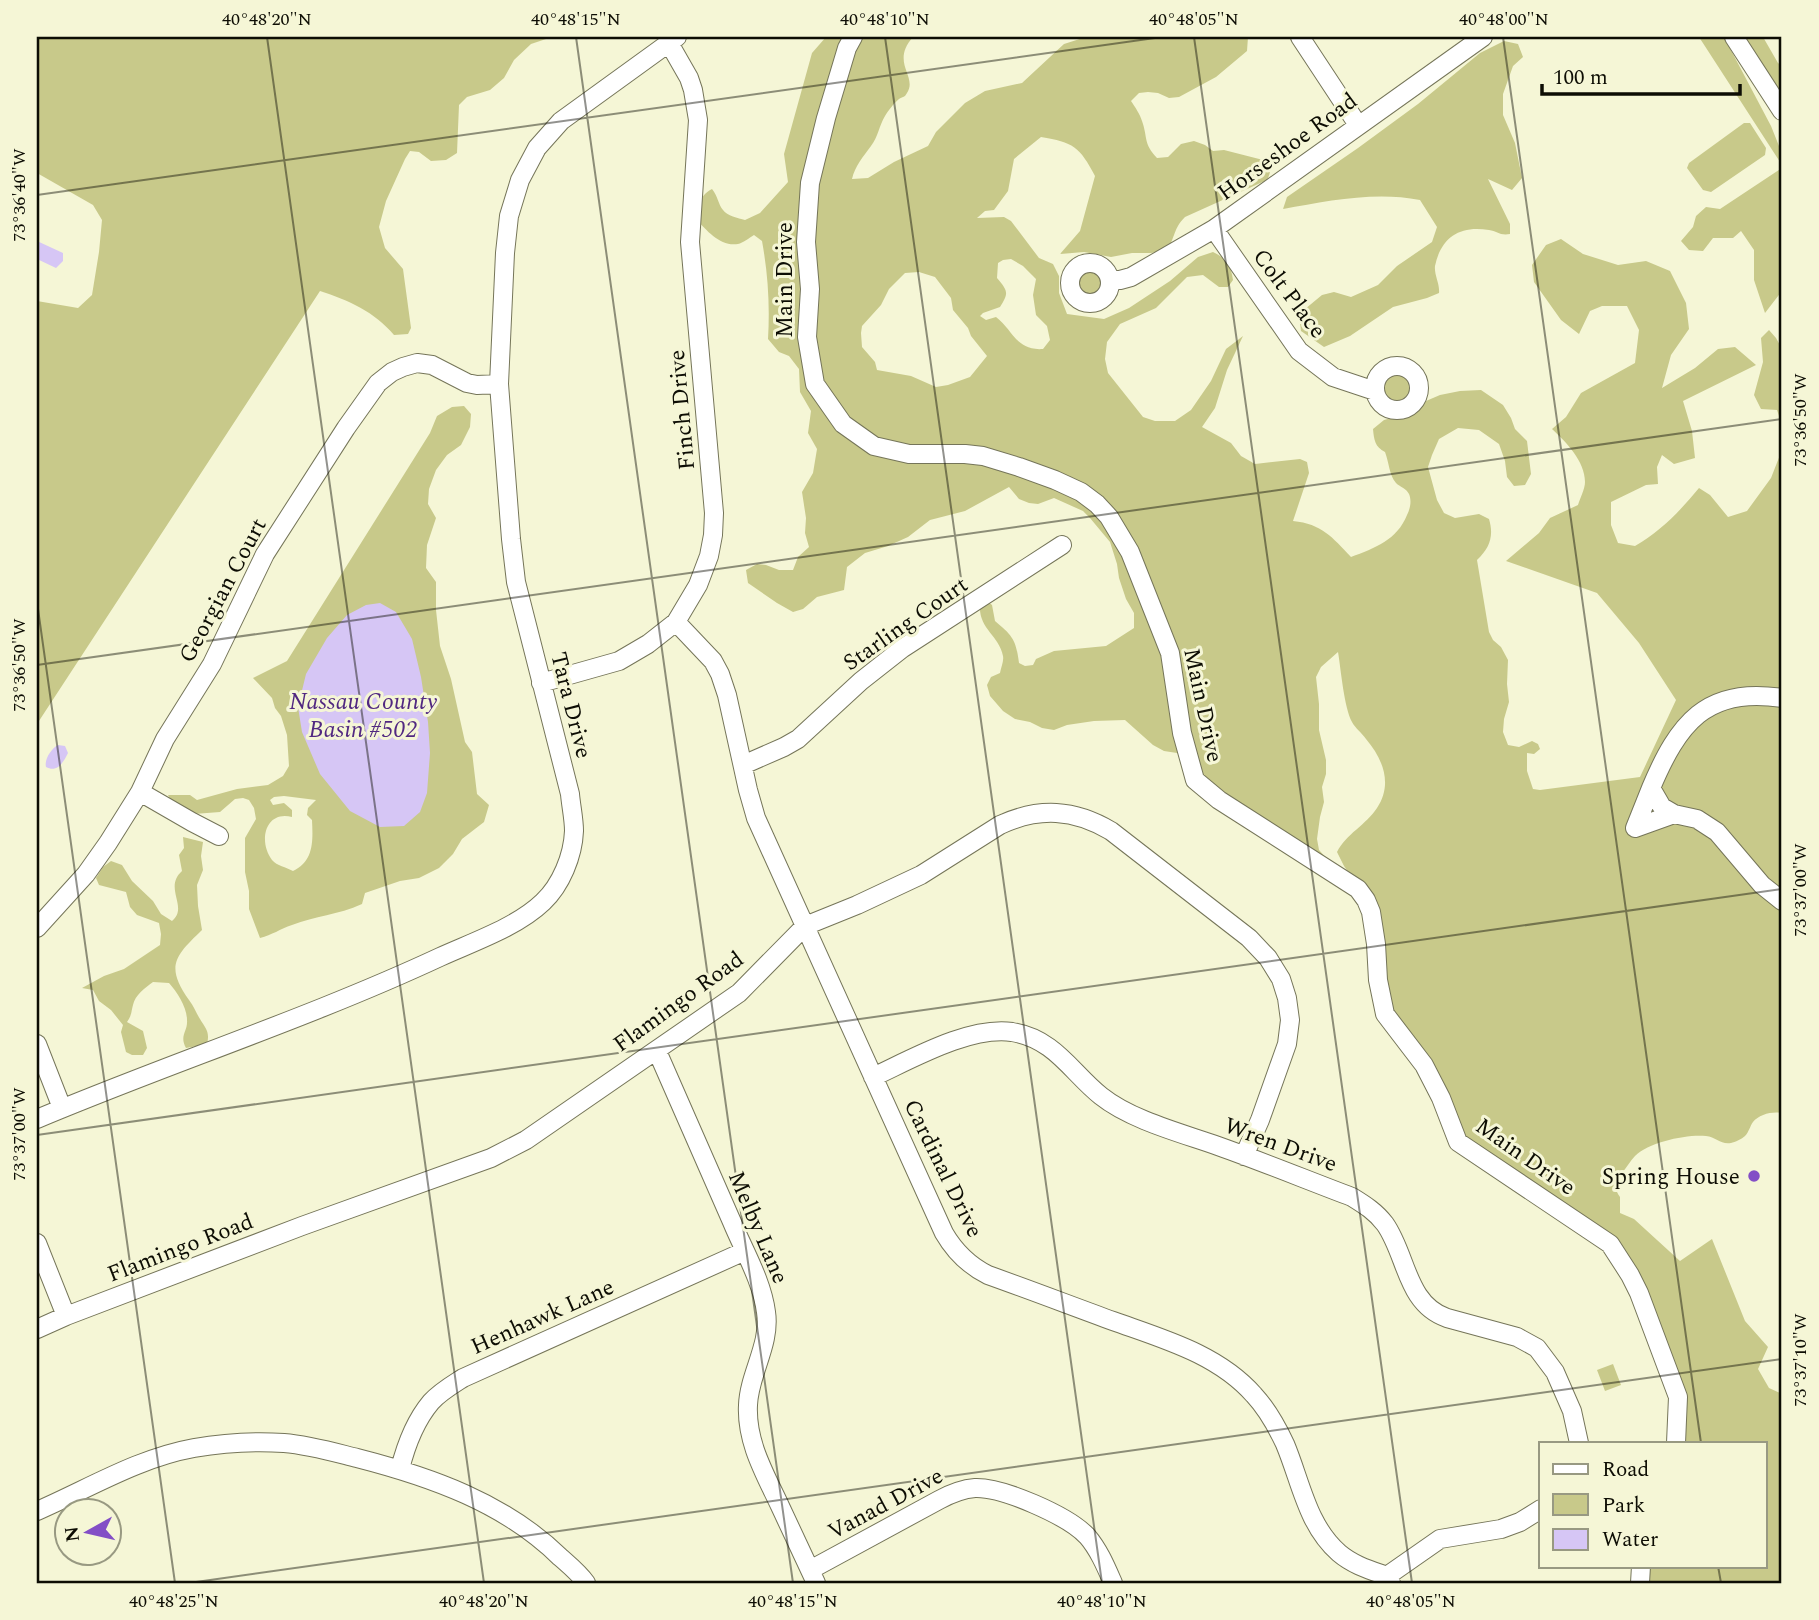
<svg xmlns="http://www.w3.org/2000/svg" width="1819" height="1620" font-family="Spectral,serif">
<rect width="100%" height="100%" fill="#f5f6d6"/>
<!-- green -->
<path fill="#c8c98a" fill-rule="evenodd" d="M37 37H552L531 44 514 60 504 78 490 90 467 97 459 105 457 153 446 160 431 161 419 152 410 151 405 159 386 201 379 227 385 248 403 269 411 328 408 334 394 335C375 312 348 300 320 291L37 724V301L78 308 92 295 99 252 102 220 93 205 37 173Z
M826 37H913C890 63 918 76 907 93 904 98 904 96 899 99 894 103 888 111 885 116 879 126 878 137 871 146 863 157 855 166 852 179L868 178 894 162 928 146 936 132 965 103 985 91 1022 83 1064 44 1086 37H1248L1247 51 1216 77 1179 97 1169 98 1158 93 1148 92 1139 93 1131 101C1135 107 1140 114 1142 121 1148 138 1143 143 1157 158L1168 157 1181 144 1194 141 1205 145 1213 151 1224 150 1267 161C1271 168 1271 172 1267 180L1185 217C1173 229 1176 236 1167 250L1151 253H1132L1111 257 1084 252 1060 254 1080 231 1095 176C1080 147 1073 142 1041 137L1014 159 1008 191 994 210 985 211 977 218 1004 217 1011 221 1039 258 1053 264 1059 276V293L1067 314 1104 319 1129 308 1170 281 1198 257 1213 252C1226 258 1231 265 1233 280L1228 287H1219L1203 275 1187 277 1156 308 1120 324 1107 342 1105 359 1108 373 1143 417 1155 421H1175L1191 410 1211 381 1226 349 1243 336 1227 370 1215 408 1202 427 1231 443 1241 456 1255 464 1300 459 1307 462 1309 473 1293 521C1322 524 1332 537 1351 557 1375 548 1397 540 1407 515 1410 509 1412 501 1409 494 1406 488 1400 487 1396 483 1389 475 1389 462 1385 452 1375 447 1374 440 1373 429L1384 420 1405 414 1426 401 1440 395 1460 391 1481 390 1503 405 1511 418 1515 429 1527 441 1531 474 1525 485 1514 486 1507 477 1505 461 1499 444 1479 430 1458 428 1439 439 1432 455 1428 467 1437 500 1444 513 1455 518 1479 514 1489 519C1494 536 1490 548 1477 560L1489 632 1493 640 1501 647 1508 660 1507 684 1509 702 1504 719 1503 732 1508 745 1519 747 1532 741 1538 744 1540 749 1534 754 1527 753V771L1533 789 1540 790 1640 777 1676 700 1639 643 1597 593 1506 561 1539 533 1550 518 1578 505C1580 498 1585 489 1585 482 1585 461 1566 442 1552 429L1566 417 1581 393 1635 363 1639 330 1627 306H1602L1590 311 1579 334 1561 320 1534 282 1532 265 1546 245 1561 239 1583 254 1618 265 1646 261 1670 271 1686 303 1689 329 1671 355 1662 388 1695 368 1718 349 1735 347 1756 365 1683 401 1692 431 1695 458 1674 464 1662 455 1657 467 1658 484 1646 485 1611 502V525L1618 543 1635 546C1661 531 1680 511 1699 488L1710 495 1728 517 1747 511 1771 478 1782 450V1113C1773 1111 1759 1114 1753 1122 1750 1126 1749 1132 1745 1136 1742 1139 1735 1142 1731 1143 1721 1145 1716 1137 1706 1136 1687 1134 1649 1142 1635 1156 1630 1161 1627 1167 1622 1173 1616 1181 1613 1188 1620 1197V1213L1634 1219 1680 1261 1712 1239 1745 1321 1768 1347 1758 1369 1769 1388 1782 1394V1583H1640L1641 1566H1765V1443H1676L1678 1397 1627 1255 1462 1139 1386 1012 1373 909 1344 866 1337 852C1346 834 1366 825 1377 808 1393 784 1383 759 1366 739 1362 733 1355 728 1352 722 1344 707 1341 670 1338 652L1321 667 1316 677 1319 704V730L1326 760V774L1322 787 1324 802 1320 817 1317 839 1319 850 1328 860 1195 778 1185 760 1177 753 1164 751 1153 745 1125 720 1094 721 1067 725 1054 730 1042 728 1030 722 1015 719 1003 711 990 696 987 685 991 677 1000 673C1001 667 1004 661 1003 656 999 635 978 629 980 604L987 601 992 605 995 621C1013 636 1016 640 1019 663L1025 666 1033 665 1036 659 1054 651 1106 646 1134 628V613L1126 599 1119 578 1117 564 1110 542 1090 518 1083 511 1054 498 1038 504 1029 503 1019 499 1009 487 965 511 930 520 908 537 888 546 865 553 847 567 844 590 817 597 803 609 793 612 777 603 748 583 746 570 757 564 766 565 779 570H793L798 557 809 547 805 533 806 518 802 492 813 473 817 449 808 433 811 411 800 392 799 369 789 356 779 352 768 339C770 305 768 274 762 241L754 235C749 238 743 243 738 244 721 247 707 231 697 220 697 207 699 196 712 189 718 196 718 204 723 210 727 216 738 218 745 220L760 213 788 182 784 154 812 53ZM1011 259 1023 266 1036 279 1033 295 1036 315 1047 326 1050 340 1043 349C1016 351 1014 331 996 317L986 320 980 316 983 313 1000 307C1009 293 1008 291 997 278L998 263 1003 260ZM919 272 935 277 951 298 953 310 968 328 971 336 987 356 970 377 948 385 936 387 911 376 877 370 875 362 862 347 861 333 862 326 881 305 889 289 905 273Z
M1699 37H1724L1771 126 1779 146 1782 147V165Z
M1744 37H1763L1778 63 1782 66V98Z
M1504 41 1518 44 1523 57 1513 66 1503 94V115L1515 143 1522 178 1512 190 1488 179 1510 224V234C1500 236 1497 231 1489 230 1460 225 1441 237 1435 266 1434 275 1440 284 1439 293L1427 298 1393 307 1350 336 1324 347 1301 331 1299 314 1322 295 1334 292 1351 297 1378 285 1397 266 1432 242 1437 227 1420 200C1375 191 1327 201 1283 209L1287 197 1358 148 1418 104 1480 53Z
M1744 123H1750L1766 148 1765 155 1711 192 1703 190 1687 168 1689 163Z
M1782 168V291L1765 313 1754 280V250L1741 231 1733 238H1713L1703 251 1689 250 1681 241 1693 227 1696 216 1706 207 1720 209Z
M1073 283a17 17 0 1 1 34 0a17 17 0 1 1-34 0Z
M1769 330 1776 338 1782 349V425L1777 410 1761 409 1754 395 1763 362 1761 338Z
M1379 388a17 17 0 1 1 34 0a17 17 0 1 1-34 0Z
M464 406 471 414 470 427 461 445 447 455 436 470 429 489 428 504 436 518 427 545 426 568 436 582V610L440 646 451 679 465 742 472 752 477 794 489 805 484 822 462 839 453 854 439 868 419 878 400 881 365 893 362 904C338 915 315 916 292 925 280 929 272 935 260 938L249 909V891L245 872V838L256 819 254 808 249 800 243 798 235 799 220 812 194 814 172 803 168 795H190L197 800 237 789 268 785 283 776 289 766 287 735 281 716 275 708 272 698 253 678 287 661 430 433 437 416 452 407ZM284 796 316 800 308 808 307 815 312 820C313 841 314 861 293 871 286 867 277 866 272 860 258 842 265 810 292 817V810L284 803 273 805 270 800 274 797Z
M183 837 203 842 201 856 203 870 197 885 198 906 202 930C175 956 165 966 189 1000 194 1006 196 1013 200 1019 206 1029 210 1032 207 1044L186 1048C179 1035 188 1032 187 1020 187 1007 177 992 169 983L153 982C145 988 135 995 133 1005 131 1012 132 1015 127 1022L143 1031 147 1048 143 1055H132L126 1052 121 1032 123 1025 111 1010 99 1001 93 990 82 988 104 976 124 969 160 945 161 934 159 923 137 915 130 907 126 892 99 885 96 878 103 867 111 861 122 865 132 881 153 901 161 914 172 921C189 907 163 888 182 871L179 855 184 848Z
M1613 1364 1621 1385 1605 1391 1597 1370Z"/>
<!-- water -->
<path fill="#d6c6f5" d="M37 241 63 253V261L56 268 37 259Z
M380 603 396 612 412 639 421 677 428 722 430 753 427 793 420 812 404 826 380 827 350 811 320 774 302 732 298 707 306 674 327 638 347 615 366 605Z
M58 745 65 746 68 753C63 763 57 773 46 767 44 759 52 748 58 745Z"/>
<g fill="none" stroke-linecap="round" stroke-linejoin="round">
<!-- minor casing -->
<g stroke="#757559" stroke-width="20">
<path id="minor" d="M853 37 847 48 826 118 810 183 806 242 810 289 807 337 815 384 843 424 874 446 909 454H965L983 456 1019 467 1055 480 1081 492 1097 504 1109 517 1130 552 1170 653 1182 733 1195 780 1219 800 1358 889 1366 900 1371 912 1376 944 1378 980 1385 1014 1424 1065 1441 1098 1458 1142 1610 1244 1630 1275 1639 1293 1678 1397 1676 1443
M1300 37 1358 125
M1734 37 1782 111
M1214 229 1299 351 1333 377 1375 391
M1070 283a20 20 0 1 1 40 0a20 20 0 1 1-40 0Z
M1111 280H1120L1131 277 1214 229 1483 37
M1375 388a22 22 0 1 1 44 0a22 22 0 1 1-44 0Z
M676 622 713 661 720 674 727 695 748 790 756 818 944 1233C955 1252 968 1265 988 1275 1030 1290 1072 1306 1113 1321 1163 1339 1218 1354 1254 1395 1267 1409 1277 1427 1285 1444 1301 1482 1307 1525 1339 1553 1353 1565 1370 1570 1387 1576L1391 1583
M541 683 619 661 648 644 676 622 698 585 709 556 713 535 714 513 690 242 698 120 693 90 689 78 669 43
M1782 698C1706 686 1678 724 1651 788L1662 807 1674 814 1697 819 1717 832 1762 885 1782 901
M743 765 784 747 798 739 861 681 903 648 1062 545
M1651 788 1635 828 1674 814
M140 792 192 822 219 836
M37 928 86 874 108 843 140 792 165 739 212 664 265 554 346 428 378 383 392 372 403 367 417 363 432 365 467 383 477 385 499 384
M37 1044 62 1108
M657 1051C682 1108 707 1165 732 1222 744 1251 762 1281 766 1312 771 1344 749 1374 748 1405 746 1442 765 1474 780 1506 792 1532 804 1557 816 1583
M873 1077C912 1059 969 1026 1012 1032 1055 1039 1071 1072 1101 1096 1131 1120 1181 1133 1218 1146 1263 1162 1307 1180 1352 1197 1365 1205 1376 1212 1385 1224 1407 1255 1406 1304 1447 1318L1517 1337 1537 1348 1555 1372 1572 1411 1579 1443
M37 1119C170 1063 309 1018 440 957 473 942 517 927 543 902 561 885 573 856 574 831 574 819 571 806 570 794L516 582 511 539 499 384 505 253 509 216 520 180 537 148 561 121 677 37
M37 1243 66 1316
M37 1329 66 1316 302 1226 491 1158 526 1140 739 993 805 926 857 905 921 875 1000 825C1039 807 1074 809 1111 831L1249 938 1268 958 1281 979 1287 998 1290 1020 1287 1044 1260 1120 1244 1156
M400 1469C406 1445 415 1421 431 1402 440 1392 452 1385 463 1378L745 1251
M37 1511C88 1489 138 1458 194 1448 223 1443 255 1441 284 1443 309 1445 333 1452 357 1458 431 1477 505 1503 560 1557 569 1565 579 1573 586 1583
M810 1570 939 1500C950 1494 962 1489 975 1488 1003 1487 1068 1516 1087 1536 1099 1550 1106 1567 1113 1583
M1387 1576 1440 1539 1501 1529 1520 1522 1541 1509
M1640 1583 1641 1566"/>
</g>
<!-- minor -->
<use href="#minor" stroke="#fff" stroke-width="18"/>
</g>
<!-- ticks -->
<path fill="none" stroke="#0d0d04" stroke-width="2" stroke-opacity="0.45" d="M267 37 484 1583M576 37 793 1583M885 37 1102 1583M1194 37 1412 1583M1503 37 1701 1443M37 195 1162 37M37 602 175 1583M37 665 1782 419M37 1135 1782 889M1718 1566 1721 1583M189 1583 1782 1359"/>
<!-- markers -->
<circle fill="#834ec6" stroke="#f5f6d6" stroke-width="2.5" cx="1754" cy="1176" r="7"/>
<g text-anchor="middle" stroke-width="6" stroke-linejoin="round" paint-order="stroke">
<!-- street labels -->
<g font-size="23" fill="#0d0d04" stroke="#f5f6d6">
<text transform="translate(1287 146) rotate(-36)" y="8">Horseshoe Road</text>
<text transform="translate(784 280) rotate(-90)" y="8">Main Drive</text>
<text transform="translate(1290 293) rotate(53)" y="8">Colt Place</text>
<text transform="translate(681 410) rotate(-95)" y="8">Finch Drive</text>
<text transform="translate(222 590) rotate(-62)" y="8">Georgian Court</text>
<text transform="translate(905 623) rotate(-35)" y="8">Starling Court</text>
<text transform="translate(572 705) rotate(76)" y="8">Tara Drive</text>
<text transform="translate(1204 705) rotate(78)" y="8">Main Drive</text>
<text transform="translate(678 1001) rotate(-36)" y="8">Flamingo Road</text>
<text transform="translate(1281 1144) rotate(20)" y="8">Wren Drive</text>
<text transform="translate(1526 1156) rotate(35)" y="8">Main Drive</text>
<text transform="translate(944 1168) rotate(64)" y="8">Cardinal Drive</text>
<text transform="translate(759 1227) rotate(67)" y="8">Melby Lane</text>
<text transform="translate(180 1247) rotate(-21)" y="8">Flamingo Road</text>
<text transform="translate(542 1316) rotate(-24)" y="8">Henhawk Lane</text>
<text transform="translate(885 1503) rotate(-28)" y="8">Vanad Drive</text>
</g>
<!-- poi labels -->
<g font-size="23" fill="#0d0d04" stroke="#f5f6d6" text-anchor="end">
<text x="1740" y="1184">Spring House</text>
</g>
<!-- water labels -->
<g font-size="24" font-style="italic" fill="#512881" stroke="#f5f6d6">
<text x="363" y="709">Nassau County<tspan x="363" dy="28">Basin #502</tspan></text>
</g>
</g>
<!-- border -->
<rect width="1819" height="1620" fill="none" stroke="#f5f6d6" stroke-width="77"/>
<!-- legend -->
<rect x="1539" y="1442" width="228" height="126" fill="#f5f6d6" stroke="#989982" stroke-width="2"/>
<rect x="1553" y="1464" width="35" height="10" fill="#ffffff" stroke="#989982" stroke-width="2"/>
<text x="1602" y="1476" font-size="21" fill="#0d0d04">Road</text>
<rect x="1553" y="1494" width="35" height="21" fill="#c8c98a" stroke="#989982" stroke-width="2"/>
<text x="1602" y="1512" font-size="21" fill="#0d0d04">Park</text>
<rect x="1553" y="1529" width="35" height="21" fill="#d6c6f5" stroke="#989982" stroke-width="2"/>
<text x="1602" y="1546" font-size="21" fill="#0d0d04">Water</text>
<!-- north arrow -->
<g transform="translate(88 1532) rotate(262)"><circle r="33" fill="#f5f6d6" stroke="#989982" stroke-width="2"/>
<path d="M0-5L12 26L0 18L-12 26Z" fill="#834ec6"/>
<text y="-10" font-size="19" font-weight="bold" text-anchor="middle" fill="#0d0d04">N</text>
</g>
<!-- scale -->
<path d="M1542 84v10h198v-10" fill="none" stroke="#0d0d04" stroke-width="3.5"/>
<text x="1553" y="84" font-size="21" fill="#0d0d04" stroke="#f5f6d6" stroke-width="5" paint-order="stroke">100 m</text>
<rect x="38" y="38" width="1742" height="1544" fill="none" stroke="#0d0d04" stroke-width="2.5"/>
<g font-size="18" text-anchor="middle" fill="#0d0d04">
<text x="267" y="25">40°48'20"N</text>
<text x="576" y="25">40°48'15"N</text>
<text x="885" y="25">40°48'10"N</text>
<text x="1194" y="25">40°48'05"N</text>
<text x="1504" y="25">40°48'00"N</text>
<text transform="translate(19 195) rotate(-90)" y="6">73°36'40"W</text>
<text transform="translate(1800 420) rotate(-90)" y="6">73°36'50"W</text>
<text transform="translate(19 665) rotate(-90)" y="6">73°36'50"W</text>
<text transform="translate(1800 890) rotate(-90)" y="6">73°37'00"W</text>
<text transform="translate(19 1134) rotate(-90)" y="6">73°37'00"W</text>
<text transform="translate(1800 1360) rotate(-90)" y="6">73°37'10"W</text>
<text x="174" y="1607">40°48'25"N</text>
<text x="484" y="1607">40°48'20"N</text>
<text x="793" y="1607">40°48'15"N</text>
<text x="1102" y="1607">40°48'10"N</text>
<text x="1411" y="1607">40°48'05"N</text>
</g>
</svg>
